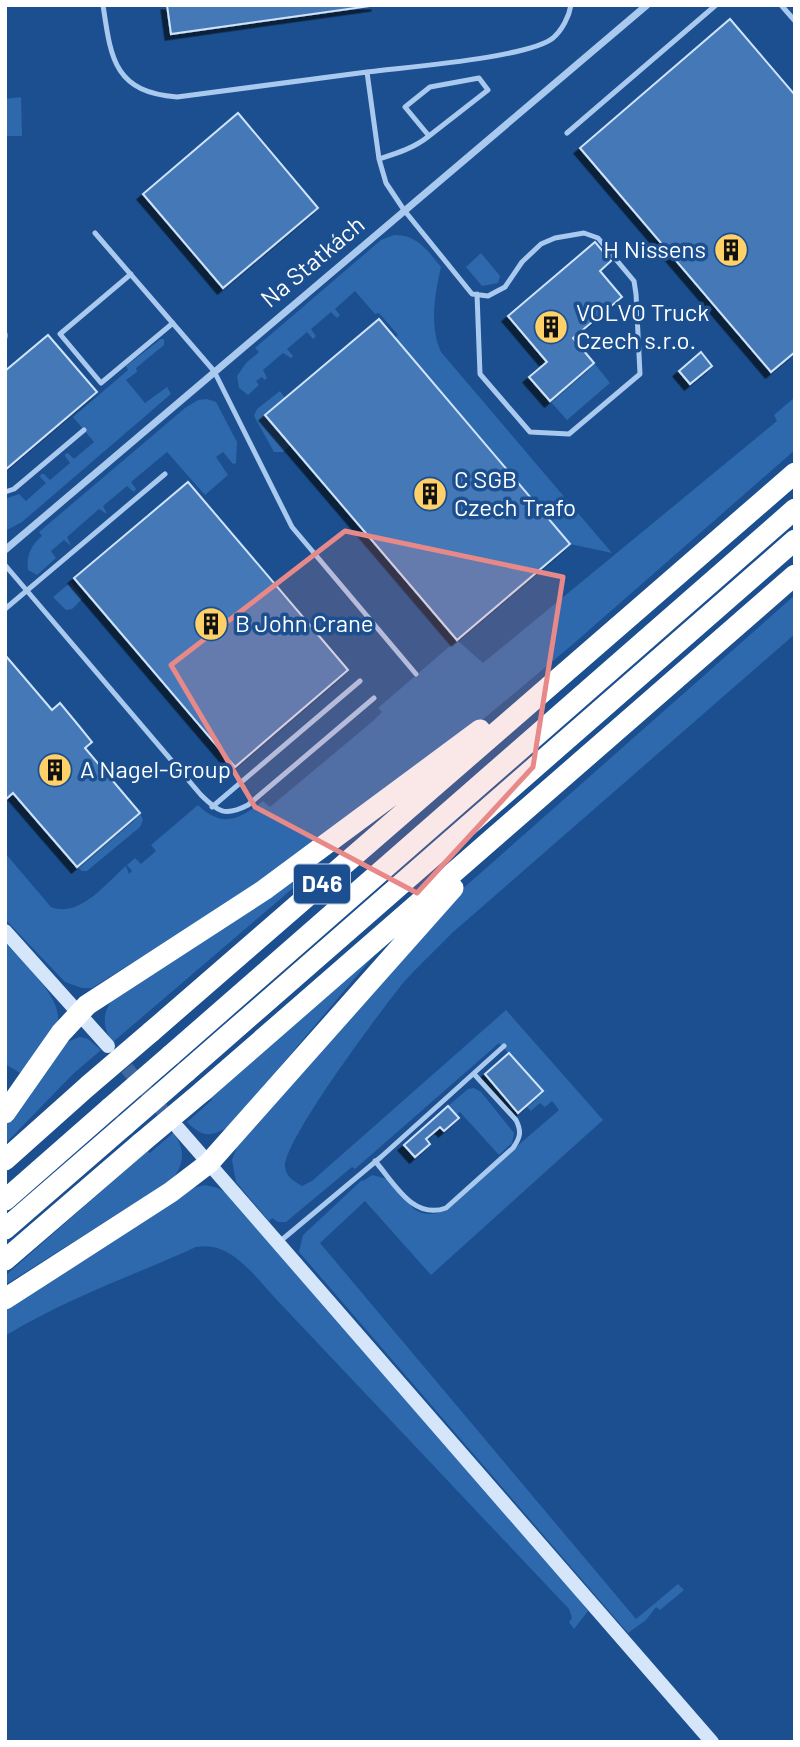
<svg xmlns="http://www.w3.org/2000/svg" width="800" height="1747" font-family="Barlow,sans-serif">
<defs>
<filter id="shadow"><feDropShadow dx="-5.5" dy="5.5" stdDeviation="0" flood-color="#0009"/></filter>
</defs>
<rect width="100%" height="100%" fill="#1b4f8f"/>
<!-- green -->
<path fill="#2e69ad" d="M21 97 22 136H5V99Z
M394 235C417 234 428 251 441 267 435 293 429 326 441 352L612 553 570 544 395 338 398 335 379 313 375 314 355 291 335 309 340 315 337 318 331 312 311 329 316 336 313 339 307 332 287 349 293 356 291 358 283 353 263 370 267 378 265 380 262 377 256 381 259 385 248 395 239 388 237 376 246 363 259 352 255 348 381 240Z
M481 253 500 276 498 283 482 286 466 267Z
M161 339H164V345L136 368 137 372 126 380 145 403 167 387 171 394 22 522 5 531V499L19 494 26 501 46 483 40 477 41 474H44L50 480 70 463 65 456V454L68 453 74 459 94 442 73 417 128 370 126 366Z
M594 363 610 383 567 420 550 401Z
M280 391 285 398 266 415 291 445 283 452H274L254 416 257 409Z
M795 397V450L572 645 463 736 256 885 92 988H82L65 982 5 919V853L51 907C80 918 105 884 126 866L129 874 132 871 127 865 135 858 141 864 156 851 151 845 198 805C223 829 240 819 263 801L270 807 373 721 382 712 378 708 457 640 483 663 777 421 774 415Z
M207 399 216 402 237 442 236 463 233 464 223 452 216 457 228 475 205 495 167 452 131 482 136 489 134 492 127 486 103 506 107 514 99 509 67 537 71 546 64 540 51 551 56 558 37 575 28 570C26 556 31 545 42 536L39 532 185 408 198 400Z
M71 582 83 598 72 609 66 610 53 597Z
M795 595V634L452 933C436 950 418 966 403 983 382 1009 283 1141 285 1167 286 1177 294 1181 302 1186L312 1181 506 1010 603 1120 431 1275 365 1201 320 1243 636 1619 678 1584 684 1590 660 1610 656 1607 646 1620 628 1633 299 1252 303 1235 362 1180 363 1181 372 1175 387 1179 414 1209C423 1215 431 1215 441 1212L559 1110 552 1101 545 1107 540 1103 531 1111 526 1106 542 1091 499 1043 355 1169 352 1167 286 1222H278L272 1218 269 1221 236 1182 232 1160 237 1147 288 1086 450 900Z
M140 813 143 820 140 827 87 871H82L77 867Z
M318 865 306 877 113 1042C102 1028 102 1012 113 999Z
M5 942C21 960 61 996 58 1021L22 1074 5 1064Z
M377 952 230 1126C211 1137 203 1138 187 1122L212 1100 211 1096Z
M80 1037 88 1039 101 1050 73 1074 5 1144V1124L62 1044Z
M474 1088 481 1092 514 1133 512 1143 499 1155 460 1112 456 1115 448 1106 468 1089Z
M173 1133C186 1149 184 1163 173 1179L5 1285V1276L147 1151 150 1153Z
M205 1185 218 1188 226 1193 571 1589 588 1611 574 1629 569 1622 572 1618 569 1609 276 1299C255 1277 231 1240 196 1247 132 1276 65 1299 5 1336V1307L193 1188Z"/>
<!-- building -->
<path fill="#4478b7" stroke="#cfe3fa" stroke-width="2" filter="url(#shadow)" d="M167 5H377L171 34Z
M730 19 795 95V352L771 372 580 148Z
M238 113 318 208 223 288 143 194Z
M595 242 611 261 600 271 622 297 573 338 594 363 550 401 529 377 547 362 508 316Z
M379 319 570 544 457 640 265 415Z
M48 335 97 392 5 470V371Z
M701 352 712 366 690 384 679 371Z
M188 482 348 670 235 767 74 578Z
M5 655 52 710 60 703 79 726 92 742 85 748 140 813 77 867 13 793 5 800Z
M509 1053 543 1091 518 1113 485 1074Z
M448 1106 459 1118 444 1131 440 1127 426 1139 430 1144 415 1157 404 1145Z"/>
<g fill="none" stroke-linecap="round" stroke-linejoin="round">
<!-- secondary-tunnel -->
<path stroke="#3d69a0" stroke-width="14" stroke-dasharray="14 7" stroke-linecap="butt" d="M113 1052 175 1125"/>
<!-- lane -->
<path stroke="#a9c9ee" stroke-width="5" d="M103 5C111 59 114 92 177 97L367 72 379 159 386 183 404 210 472 294 488 296 505 287 522 262 541 244 555 238 584 233 598 238 634 281 636 294 640 374 569 434 530 432 480 374 477 294
M781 5 795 21
M367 72C405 67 528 58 553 38 562 30 569 17 571 5
M567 133 716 5
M379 159C398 153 414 148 429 136L488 90 479 78 430 87 405 107 429 136
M95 233 214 371 292 527 416 674
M131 274 60 334 101 383 173 323
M5 334V337
M5 492 14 489 84 430
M5 565 201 795C218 812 225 817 248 805L374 698
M5 609 165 474
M212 807 360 681
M375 1161C395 1184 413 1220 446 1208L513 1148C520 1138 522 1132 516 1120L474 1074
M278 1243 381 1157 504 1046"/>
<!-- street -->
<path stroke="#a9c9ee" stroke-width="7" d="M5 550 647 5"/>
<!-- secondary -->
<path stroke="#d6e6fa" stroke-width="14" d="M5 931 108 1046
M178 1128 712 1742"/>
<!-- highway -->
<path stroke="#fff" stroke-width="21" d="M151 1032 795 473
M171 1055 795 509
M186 1072 795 540
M203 1091 795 575
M5 1113 61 1033 87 1005 264 890 480 730
M5 1160 89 1085
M5 1200 110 1108
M5 1229 125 1125
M5 1260 141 1143
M5 1299 171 1192 209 1163 453 888"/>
<!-- highway-bridge -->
<path stroke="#fff" stroke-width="21" d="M89 1085 151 1032
M110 1108 171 1055
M125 1125 186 1072
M141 1143 203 1091"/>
</g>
<!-- marked area -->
<path fill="#e88989" fill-opacity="0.2" stroke="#e88989" stroke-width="5" stroke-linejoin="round" d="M345 531 563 577 533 767 417 893 255 807 171 665Z"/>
<!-- icons -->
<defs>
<g id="building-disc" transform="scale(1.75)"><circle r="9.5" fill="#ffd166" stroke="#1b4f8f"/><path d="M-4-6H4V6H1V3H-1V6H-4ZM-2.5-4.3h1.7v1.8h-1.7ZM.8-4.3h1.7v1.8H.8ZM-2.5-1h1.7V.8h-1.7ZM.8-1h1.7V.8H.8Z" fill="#111"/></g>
</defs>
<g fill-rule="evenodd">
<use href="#building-disc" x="731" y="250"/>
<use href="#building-disc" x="551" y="327"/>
<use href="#building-disc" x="430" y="494"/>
<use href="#building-disc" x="211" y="624"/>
<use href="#building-disc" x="55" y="770"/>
</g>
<g text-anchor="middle" stroke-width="7" stroke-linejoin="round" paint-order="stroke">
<!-- shield labels -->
<rect fill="#1b4f8f" stroke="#bbcadd" stroke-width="2" x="294" y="864.5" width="56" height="39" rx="5"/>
<g font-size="23" font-weight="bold" fill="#fff">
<text x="322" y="892">D46</text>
</g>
<!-- poi labels -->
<g font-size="24" fill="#fff" stroke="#1b4f8f" text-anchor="start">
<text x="706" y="258" text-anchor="end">H Nissens</text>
<text x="576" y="321">VOLVO Truck<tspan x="576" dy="28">Czech s.r.o.</tspan></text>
<text x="454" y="488">C SGB<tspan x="454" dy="28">Czech Trafo</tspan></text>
<text x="235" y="632">B John Crane</text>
<text x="80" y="778">A Nagel-Group</text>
</g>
<!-- street labels -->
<g font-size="24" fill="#fff" stroke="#1b4f8f">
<text transform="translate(313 262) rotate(-40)" y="8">Na Statkách</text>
</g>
</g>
<!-- border -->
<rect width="800" height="1747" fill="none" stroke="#ffffff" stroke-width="14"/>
</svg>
